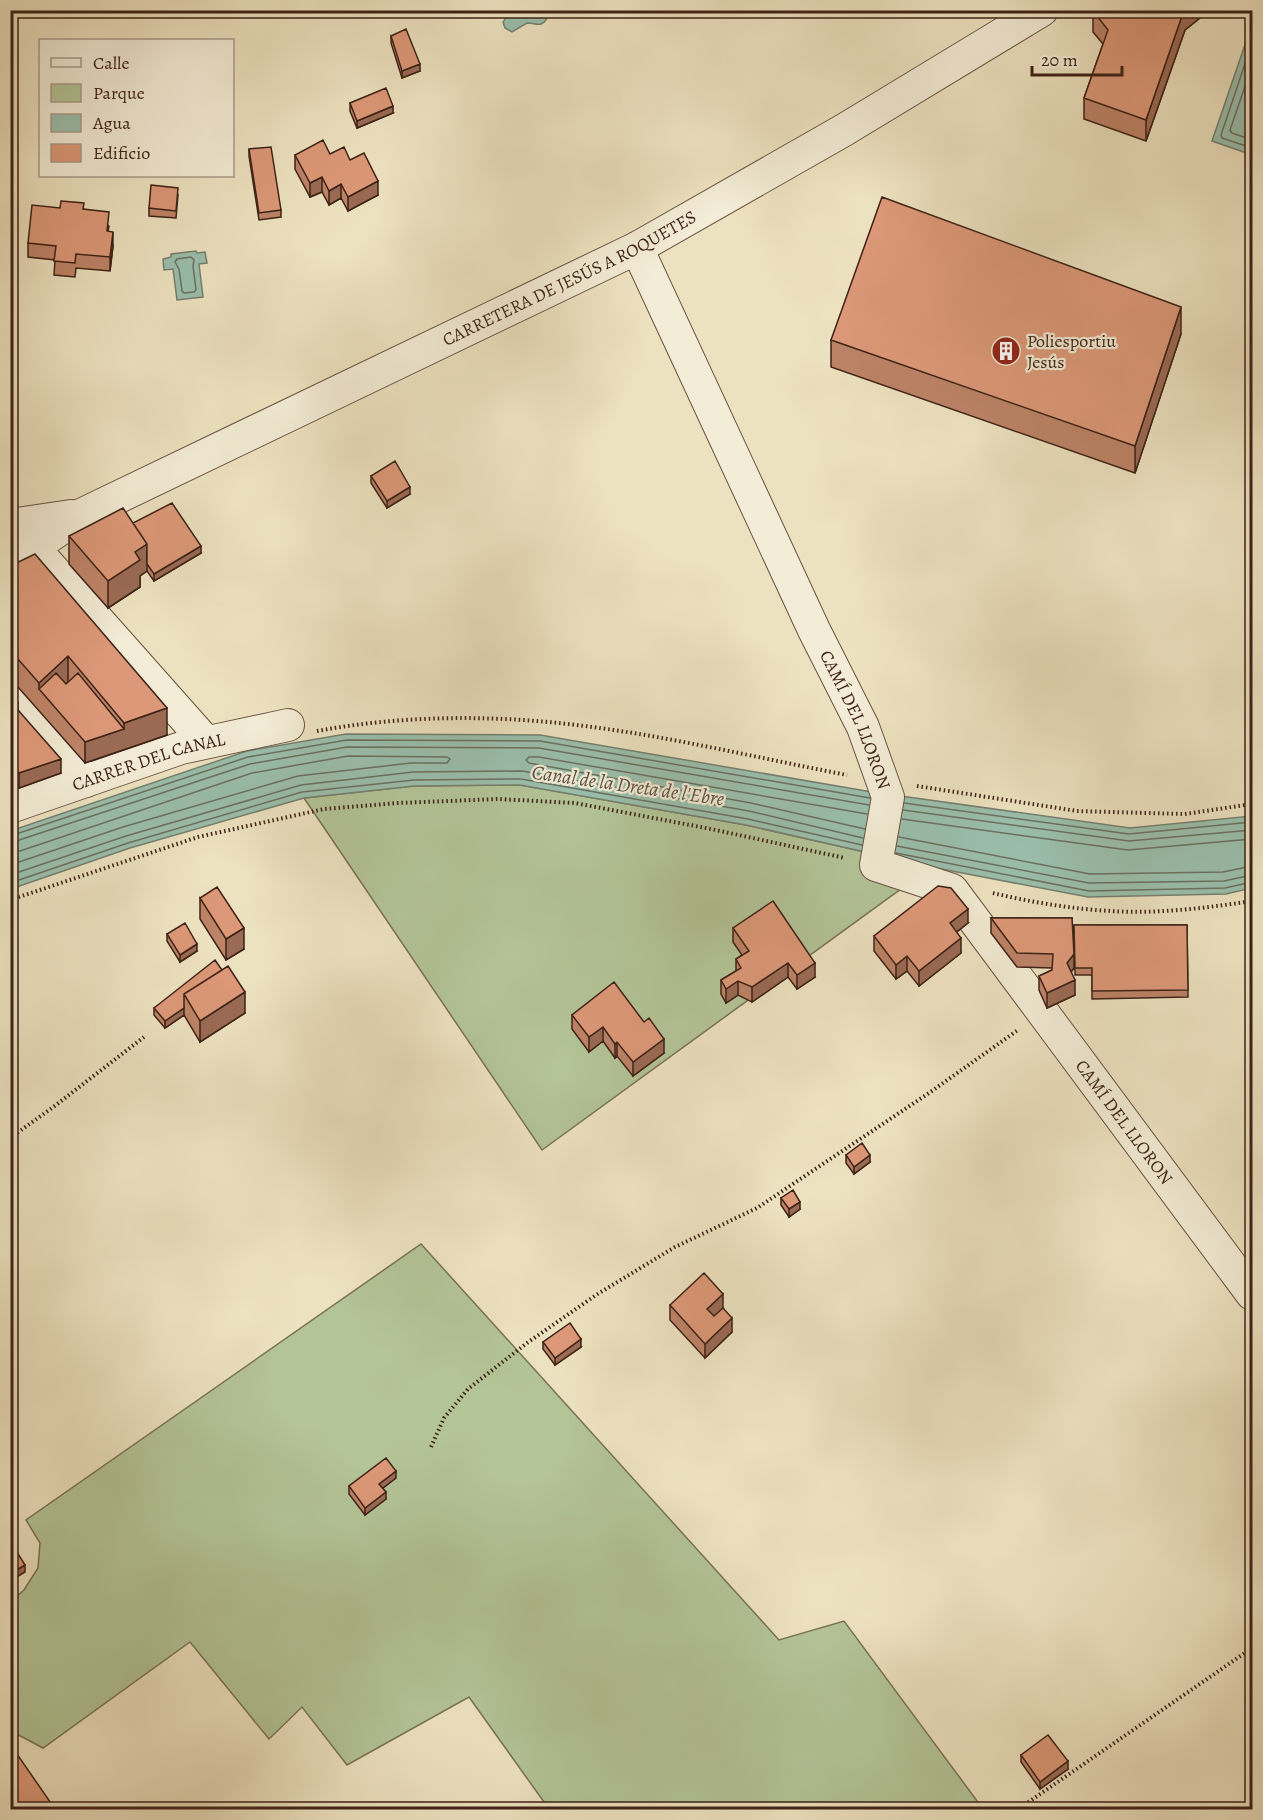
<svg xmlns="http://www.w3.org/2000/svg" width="1263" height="1820" font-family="Alegreya,serif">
<rect width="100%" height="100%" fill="#ede2c0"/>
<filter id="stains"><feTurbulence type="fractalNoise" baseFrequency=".00333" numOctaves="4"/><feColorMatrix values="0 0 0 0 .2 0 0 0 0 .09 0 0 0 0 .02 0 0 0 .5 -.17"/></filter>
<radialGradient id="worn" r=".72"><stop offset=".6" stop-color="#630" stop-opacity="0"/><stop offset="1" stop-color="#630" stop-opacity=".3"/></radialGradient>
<!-- green -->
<path fill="#b3c497" stroke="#787356" stroke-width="1.5" d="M520 785 746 825 931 867 542 1150 304 798 414 786Z
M421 1244 779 1640 844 1621 983 1809H549L469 1697 347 1765 302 1707 269 1739 190 1642 43 1748 11 1731 10 1602 24 1590 38 1568 40 1543 26 1520Z"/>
<!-- water -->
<path fill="#9abfac" stroke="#758070" stroke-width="1.5" d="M525 11H544L547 18C542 28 536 23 527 23L512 32 505 28 503 22 507 16Z
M1249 33 1252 34V155L1212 141Z
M196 251 197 253 205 252 207 263 199 264 203 297 177 300 173 269 164 270 163 259 171 257V254Z
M346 734 540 735 872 792 1130 828 1252 816V888L1226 894 1088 897 931 867 746 825 520 785 414 786 304 798 130 848 11 889 10 831 247 751Z"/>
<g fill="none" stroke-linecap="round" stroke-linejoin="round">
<!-- shore -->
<path stroke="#6c7061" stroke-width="1.5" d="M1252 43 1221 135 1222 138 1252 148
M1252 66 1230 130 1232 133 1252 140
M191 257 194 260 193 266 196 290 194 292 184 293 182 291 179 269 175 262 177 259Z
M904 803 1129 834 1252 822
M903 810 1129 841 1252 830
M902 819 1128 850 1252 839
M865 829 751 803 529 763 526 760 529 757H539L867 814
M10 836 248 757 347 740 540 741 870 798
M899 837 1090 874 1223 872 1252 866
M10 843 250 764 347 747 539 748 869 805
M897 846 1089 883 1224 881 1252 875
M10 852 20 851 252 773 348 756 447 757 450 759 447 763H411L298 776 123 827 10 865
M896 853 1089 891 1225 888 1252 882
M10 875 126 836 301 785 413 772 522 771 749 811 863 838
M10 883 128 843 302 792 414 780 521 779 748 819 862 845"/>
<!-- minor casing -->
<g stroke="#695240" stroke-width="34">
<g id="minor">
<path id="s1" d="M637 248 814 630 863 727 888 797 876 865 952 890 1252 1294"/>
<path d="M10 525 71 516"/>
<path d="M33 547 206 742"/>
<path id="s2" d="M10 560 22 555 81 515 637 248 844 130 1042 10"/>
<path d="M10 697 86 781"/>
<path id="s3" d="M10 807 181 748 288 725"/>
</g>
</g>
<!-- path -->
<path stroke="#3d2216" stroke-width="4" stroke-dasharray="1.5 3" stroke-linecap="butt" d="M317 731C393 717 471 715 548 722 648 731 748 756 847 775
M917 786 1077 811 1185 814 1252 804
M993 893C1030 902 1072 909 1111 911 1158 914 1206 908 1252 901
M10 900 198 837 324 809 398 803 498 799 575 803 711 829 845 858
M10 1138 52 1108 144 1037
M431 1447 444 1418 468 1389 527 1343 596 1295 675 1247 757 1208 929 1093 1018 1030
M1017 1810 1252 1648"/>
<!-- minor -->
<use href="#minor" stroke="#f3ecd6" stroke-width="32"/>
</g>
<!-- wall -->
<path fill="#bd8367" stroke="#3d2216" stroke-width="1.5" d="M1155 10H1210L1185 30 1146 141 1084 119V98L1103 44 1093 32V11L1156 17 1158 15Z
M391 36 420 71 402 78 391 43Z
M350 103 393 113 357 128 350 111Z
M249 149 281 210V217L259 220 249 156Z
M330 154 350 160 378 195 348 211 341 198 329 205 322 192 310 197 295 169V155Z
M178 195 176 218 149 216V208Z
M60 208 84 209 109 226 108 231 113 246 110 271 76 268 75 277 54 275 55 260 28 257V243Z
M1181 334 1135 473 831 367V340Z
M371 476 410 494 387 508 371 483Z
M133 523 201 553 154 581 147 571 140 576V587L108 608 69 564V536Z
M10 566 167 735 85 763 10 678Z
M10 694 18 710 61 773 19 788 10 778Z
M200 898 244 949 226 960 200 919Z
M991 918H1072L1074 968 1071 972 1075 995 1047 1008 1039 990V976L1052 970 1053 968 1017 967 991 933Z
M968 923 957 932 961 953 919 986 907 971 896 979 874 951V936Z
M1074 925H1187L1188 997 1092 999V975H1075Z
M733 928 815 977 797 989 788 977 752 1002 738 995 726 1003 721 994V980L736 971V959L742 955 733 942Z
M167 934 197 951 180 962 167 941Z
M222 970 245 1013 200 1042 184 1015 165 1028 154 1015V1008Z
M572 1015 664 1053 633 1076 617 1056 615 1058 603 1041 589 1052 572 1029Z
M846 1155 870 1162 854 1174 846 1163Z
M781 1198 800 1209 789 1217 781 1205Z
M670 1305 723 1308 732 1332 705 1358 670 1320Z
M543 1342 581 1347 555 1365 543 1349Z
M396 1478 383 1488 386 1499 365 1515 349 1494V1486Z
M1021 1755 1068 1769 1040 1789 1021 1762Z"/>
<!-- shaded-wall -->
<path fill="#9a6a54" stroke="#3d2216" stroke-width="1.5" d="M1184 10H1210L1185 30 1146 141V120Z
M420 64V71L402 78V71Z
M393 106V113L357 128V121Z
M322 177V192L310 197V183Z
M378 181V195L348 211V197Z
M341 184V198L329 205V191Z
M113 232V246L110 271V257Z
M1181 307V334L1135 473V446Z
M410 487V494L387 508V501Z
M147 544V571L140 576V587L108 608V581L135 552Z
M201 546V553L154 581V574Z
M68 656V683L39 689V683Z
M18 703V724L10 731V710Z
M167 708V735L85 763V742L124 729V723Z
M61 759V773L19 788V773Z
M968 909V923L950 937V923Z
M244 928V949L226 960V939Z
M961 938V953L919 986V971Z
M197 944V951L180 962V955Z
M1074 954V968L1067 977V963Z
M907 956V971L896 979V965Z
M788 963V977L752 1002V987Z
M815 963V977L797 989V975Z
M1075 980V995L1047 1008V993Z
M738 981V995L726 1003V989Z
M245 992V1013L200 1042V1021Z
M184 1008V1015L165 1028V1021Z
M603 1027V1041L589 1052V1037Z
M664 1039V1053L633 1076V1062Z
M617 1042V1056L615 1058V1044Z
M870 1155V1162L854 1174V1167Z
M800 1202V1209L789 1217V1209Z
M723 1294V1309L707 1323V1309Z
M732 1318V1332L705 1358V1344Z
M581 1339V1347L555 1365V1358Z
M396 1471V1478L379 1491V1484Z
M386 1492V1499L365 1515V1508Z
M25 1565V1572L10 1581V1574Z
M1068 1761V1769L1040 1789V1782Z"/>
<!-- building -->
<path fill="#dc9878" stroke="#3d2216" stroke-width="1.5" d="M1094 10H1140L1156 17 1164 10H1184L1146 120 1084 98 1108 30 1093 11Z
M406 29 420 64 402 71 391 36Z
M386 88 393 106 357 121 350 103Z
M323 140 330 154 344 147 350 160 364 153 378 181 348 197 341 184 329 191 322 177 310 183 295 155Z
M271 147 281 210 259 213 249 149Z
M151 185 178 188 176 211 149 208Z
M882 197 1181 307 1135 446 831 340Z
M61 201 84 203 83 209 109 212 107 231 113 232 110 257 76 254 75 263 54 261 56 246 28 243 32 205 60 208Z
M395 461 410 487 387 501 371 476Z
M172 503 201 546 154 574 147 564V544L133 523Z
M123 508 147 544 135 552 140 560 108 581 69 536Z
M35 554 167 708 124 723 68 656 39 683 10 650V566Z
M56 673 66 684 78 673 124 729 85 742 39 689Z
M10 694 18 703 10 710Z
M18 710 61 759 19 773 10 763V716Z
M938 886 951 888 968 909 950 923 961 938 919 971 907 956 896 965 874 936Z
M217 887 244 928 226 939 200 898Z
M773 901 815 963 797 975 788 963 752 987 738 981 726 989 721 980 741 968 736 959 749 951 733 928Z
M991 918H1072L1074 954 1067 963 1075 980 1047 993 1039 976 1052 970 1053 954 1017 953Z
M185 923 197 944 180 955 167 934Z
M1074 925H1187L1188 990 1092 991V968H1075Z
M215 960 222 970 184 994V1008L165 1021 154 1008Z
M228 966 245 992 200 1021 184 994Z
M614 982 644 1022 649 1018 664 1039 633 1062 617 1042 615 1044 603 1027 589 1037 572 1015Z
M862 1143 870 1155 854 1167 846 1155Z
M793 1190 800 1202 789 1209 781 1198Z
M704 1273 723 1294 707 1309 714 1316 723 1308 732 1318 705 1344 670 1305Z
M570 1323 581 1339 555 1358 543 1342Z
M386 1458 396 1471 379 1484 386 1492 365 1508 349 1486Z
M10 1541 25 1565 10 1574Z
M1048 1735 1068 1761 1040 1782 1021 1755Z
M10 1744 55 1809H10Z"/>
<!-- icons -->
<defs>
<g id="building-disc" transform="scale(1.5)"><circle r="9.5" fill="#8f2418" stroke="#f3ecd6"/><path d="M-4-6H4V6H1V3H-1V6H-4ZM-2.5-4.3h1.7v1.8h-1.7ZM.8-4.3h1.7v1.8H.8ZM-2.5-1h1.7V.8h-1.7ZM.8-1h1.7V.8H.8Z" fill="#fff"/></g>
</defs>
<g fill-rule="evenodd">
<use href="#building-disc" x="1006" y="351"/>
</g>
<g text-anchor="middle" stroke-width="4.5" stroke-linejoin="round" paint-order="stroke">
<!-- street labels -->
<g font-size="18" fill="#3d2216" stroke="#f3ecd6">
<text dy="6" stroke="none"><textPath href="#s2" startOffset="627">CARRETERA DE JESÚS A ROQUETES</textPath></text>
<text dy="6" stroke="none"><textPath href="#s1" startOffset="520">CAMÍ DEL LLORON</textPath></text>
<text dy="6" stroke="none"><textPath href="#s3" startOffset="146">CARRER DEL CANAL</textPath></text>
<text dy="6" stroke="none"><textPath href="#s1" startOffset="1042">CAMÍ DEL LLORON</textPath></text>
</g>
<!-- poi labels -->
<g font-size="18" fill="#3d2216" stroke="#f3ecd6" text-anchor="start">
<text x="1027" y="347">Poliesportiu<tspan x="1027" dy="21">Jesús</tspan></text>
</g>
<!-- water labels -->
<g font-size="20" font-style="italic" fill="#595143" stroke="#f3ecd6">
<text transform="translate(628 785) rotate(8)" y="7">Canal de la Dreta de l'Ebre</text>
</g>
</g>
<!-- margin -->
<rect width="1263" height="1820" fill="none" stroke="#ede2c0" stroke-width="36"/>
<rect x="12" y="12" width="1239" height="1796" fill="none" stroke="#3d2216" stroke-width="3"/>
<rect x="18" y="18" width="1227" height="1784" fill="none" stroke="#3d2216" stroke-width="1.5"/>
<!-- legend -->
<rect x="39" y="39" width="195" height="138" fill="#f3ecd6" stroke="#aa9b89" stroke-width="1.5"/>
<rect x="51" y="58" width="30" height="9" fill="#f3ecd6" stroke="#aa9b89" stroke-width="1.5"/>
<text x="93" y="69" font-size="18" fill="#3d2216">Calle</text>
<rect x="51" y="84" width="30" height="18" fill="#b3c497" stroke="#aa9b89" stroke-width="1.5"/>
<text x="93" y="99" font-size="18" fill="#3d2216">Parque</text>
<rect x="51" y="114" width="30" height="18" fill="#9abfac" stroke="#aa9b89" stroke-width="1.5"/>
<text x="93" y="129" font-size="18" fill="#3d2216">Agua</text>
<rect x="51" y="144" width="30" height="18" fill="#dc9878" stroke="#aa9b89" stroke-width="1.5"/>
<text x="93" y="159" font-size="18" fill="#3d2216">Edificio</text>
<!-- scale -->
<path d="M1032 66v9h90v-9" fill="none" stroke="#3d2216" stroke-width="3"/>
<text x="1041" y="66" font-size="18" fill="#3d2216" stroke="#f3ecd6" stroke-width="4.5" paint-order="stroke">20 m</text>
<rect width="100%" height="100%" filter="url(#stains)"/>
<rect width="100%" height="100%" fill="url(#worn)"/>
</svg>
